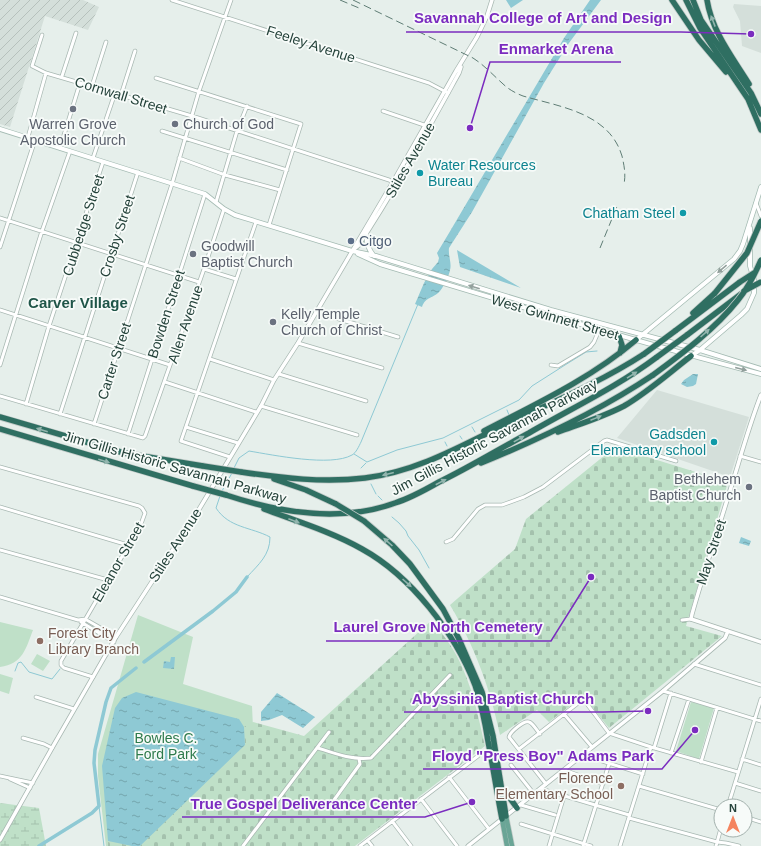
<svg xmlns="http://www.w3.org/2000/svg" width="761" height="846" font-family="Arial,sans-serif">
<defs>
<pattern id="industrial-furrows" width="10" height="10" patternUnits="userSpaceOnUse"><rect width="10" height="10" fill="#d4dfda"/><path d="M-1 1l2-2M0 10L10 0M9 11l2-2" fill="none" stroke="#b6c1bc"/></pattern>
<pattern id="wetland-marsh" width="20" height="14" patternUnits="userSpaceOnUse"><rect width="20" height="14" fill="#bfe0c8"/><path d="M1 5h8M5 5V1M11 12h8M15 12V8" fill="none" stroke="#a4c1ad"/></pattern>
<pattern id="cemetery-stones" width="16" height="16" patternUnits="userSpaceOnUse"><rect width="16" height="16" fill="#bfe0c8"/><path d="M2 7V4a2 2 0 0 1 4 0v3zM10 15v-3a2 2 0 0 1 4 0v3z" fill="#a4c1ad"/></pattern>
<pattern id="water-ripples" width="26" height="14" patternUnits="userSpaceOnUse"><rect width="26" height="14" fill="#8ec9d4"/><path d="M2 4q2-2 4 0t4 0M15 11q2-2 4 0t4 0" fill="none" stroke="#74a5ad"/></pattern>
</defs>
<rect width="100%" height="100%" fill="#e6efeb"/>
<!-- built -->
<path fill="#d4dfda" d="M734 4 761 6V53L742 46 740 21 733 7Z
M657 390 749 417 730 477 617 438Z"/>
<!-- industrial -->
<path fill="url(#industrial-furrows)" d="M0 0H83L99 7 88 30 45 16 10 127 0 124Z"/>
<!-- green -->
<path fill="#bfe0c8" d="M138 615 193 637 183 684 252 706 254 749 154 846H106L98 776V754Z
M0 622 33 630C26 648 23 664 0 667Z
M37 654 50 661 43 671 31 664Z
M0 674 13 678 9 694 0 691Z
M691 702 714 708 699 759 676 751Z"/>
<!-- wetland -->
<path fill="url(#wetland-marsh)" d="M0 803 39 808 46 846H0Z"/>
<!-- cemetery -->
<path fill="url(#cemetery-stones)" d="M615 447 728 482 686 626 722 636 609 728 583 696 549 722 537 710 500 735C490 688 475 647 450 605L515 549 526 519Z
M432 620C444 636 456 651 463 669 474 694 479 720 485 746L355 846H140L245 745 244 727 253 722 304 736Z
M108 841 132 846H108Z"/>
<!-- water -->
<path fill="url(#water-ripples)" d="M506 0H523L511 8Z
M590 0H601L569 43 544 83 472 212 449 248C448 256 452 263 450 270 449 276 444 286 440 291 433 299 426 296 422 307L415 304 424 283 432 269 438 262 439 258 437 253 449 233 564 38Z
M457 250 521 288 460 267Z
M693 374H698L696 384 693 386 687 387 681 384 684 380Z
M741 537 751 541 749 546 739 543Z
M171 657H175L174 669 163 668 164 661 170 662Z
M136 692 239 719 244 727 245 745 140 846H132L108 841 102 766 115 708 122 698Z
M277 693 315 717 303 728 282 715 269 720 261 721V712Z"/>
<g fill="none" stroke-linecap="round" stroke-linejoin="round">
<!-- stream -->
<path stroke="#8ec9d4" stroke-width="1" d="M507 410 509 415
M472 427 475 432
M460 436 462 439
M445 442 447 446
M354 454 367 462 397 450 443 438 519 400 532 386 565 365 586 352 597 351
M234 468 239 458 249 451C273 455 331 467 352 455 356 453 359 446 361 442L418 304
M361 468 366 463
M371 484 376 494
M222 491 232 473
M220 496 216 508C229 528 251 527 270 537 270 555 259 564 247 577
M378 496 382 500
M392 517 399 523 406 531 408 536 419 550 429 568
M15 671 18 663 21 662 29 672 52 679 60 669
M99 806 104 846"/>
<!-- canal -->
<path stroke="#8ec9d4" stroke-width="3.5" d="M144 662 213 611 236 592 247 577
M39 846 92 813 99 806 94 763 95 750 106 702 111 688 136 668"/>
<!-- minor casing -->
<g stroke="#a8b8b2" stroke-width="4.5">
<path id="minor" d="M172 0 429 83 448 93
M42 35 32 66 46 73 192 116 389 180 396 184
M62 76 76 33
M156 78 301 124 269 225
M92 86 106 42
M121 95 135 51
M383 111 427 126
M162 131 287 170
M28 137 46 73
M60 148 80 83
M93 158 115 93
M179 158 225 175 280 190
M216 202 237 131 247 106
M756 203 761 216
M0 218 199 282
M0 247 35 140
M204 269 236 279
M0 310 170 365
M316 312 398 337
M298 343 382 368
M210 359 274 380
M0 365 42 231 70 151
M551 365 558 366 590 347 594 342 599 330
M279 374 366 401
M165 382 256 412
M0 396 143 438 145 436 204 269 224 209
M26 404 49 326 103 162
M261 406 357 435
M60 414 138 172
M94 424 172 184 199 91 231 0
M186 427 238 443
M128 434 205 194
M740 456 761 462
M230 457 181 441 256 222
M0 467 139 506 142 508 145 513 141 524 61 661V665L64 668 93 677
M0 507 128 545
M446 542 453 539 478 509 485 505H502L524 497 543 487 604 441 607 440 676 461
M0 550 108 580
M0 597 78 620 85 619 116 637
M682 620 691 619
M81 622 114 642
M694 664 761 685
M663 691 761 721
M36 697 74 709
M564 714 592 747
M540 734C537 731 533 723 529 722 524 720 510 732 509 737L546 784
M23 738 44 744 52 748
M318 748C336 754 351 760 371 758L450 675
M654 748 671 693
M519 749 582 700H584L609 733 651 747 738 772
M671 753 689 699
M583 755 643 774
M742 759 761 765
M701 762 717 708
M511 765 534 794
M564 770 603 784
M0 776 33 783
M449 777 489 829
M10 779 30 788
M735 783 761 791
M639 786 721 810
M541 789 629 815
M421 799 457 846
M334 800 360 764 359 759
M521 805 555 815
M728 806 761 699
M745 817 761 822
M629 818 717 842 726 843 739 846
M392 821 411 846
M521 824 591 846
M368 841 372 846
M243 846 329 732
M360 846 478 756
M549 846 564 796
M583 846 609 764
M620 846 651 747
M716 846 721 828"/>
</g>
<!-- tertiary casing -->
<g stroke="#a8b8b2" stroke-width="5">
<path id="tertiary" d="M353 250 358 246C395 190 427 131 459 73L461 67
M761 395C748 428 739 463 728 497 716 536 703 575 692 614L691 619 761 642
M0 840 52 748 116 637 198 511 261 406 274 380 298 343 393 182 456 71 477 37 487 16 492 0
M468 846 663 691 725 638 728 631"/>
</g>
<!-- secondary casing -->
<g stroke="#a4bbb3" stroke-width="5.5">
<path id="secondary" d="M0 129 205 194 224 209 235 215 352 251 376 256 551 310 700 350 761 369
M366 235C367 243 368 249 374 256
M358 254 380 264C506 302 633 341 761 374
M636 340 734 259 740 251 743 244 761 187
M691 356 700 350 741 315 747 309 754 293V280L750 266V228"/>
</g>
<!-- primary casing -->
<g stroke="#c2cac8" stroke-width="6">
<path id="primary" d="M506 816 512 846
M502 819 507 846"/>
</g>
<!-- motorway casing -->
<g stroke="#c2cac8" stroke-width="7">
<path id="motorway" d="M672 0 699 40 726 72
M686 0 700 28 748 99 761 130
M693 0 701 20 751 93 761 114
M707 0C712 32 733 58 749 84
M693 313 715 293
M675 331 740 282
M687 335 741 294
M619 336 622 345 620 353
M0 417 124 453 203 466
M0 429 193 486
M484 431C536 404 590 379 636 340
M558 432C580 424 603 417 624 406 648 392 669 373 691 356
M481 463C540 439 599 411 653 375
M241 472C282 478 324 483 365 478 416 472 461 446 506 424 553 402 601 382 644 354
M274 479 306 490 336 504
M226 495C280 513 340 523 395 503 411 498 425 490 439 482 470 467 499 449 529 433 572 408 617 387 657 357
M264 509C296 521 332 532 362 549 411 576 455 633 475 685 481 703 485 722 488 741 493 767 497 793 502 819
M364 521 392 545 410 564 443 609 459 639 482 692 493 736 506 816
M504 790 517 808"/>
</g>
<!-- minor -->
<use href="#minor" stroke="#fff" stroke-width="3"/>
<!-- tertiary -->
<use href="#tertiary" stroke="#fff" stroke-width="3.5"/>
<!-- secondary -->
<use href="#secondary" stroke="#fff" stroke-width="4"/>
<!-- primary -->
<use href="#primary" stroke="#6aa596" stroke-width="4.5"/>
<!-- motorway -->
<use href="#motorway" stroke="#2f6f62" stroke-width="5.5"/>
<!-- rail -->
<path stroke="#5f7d75" stroke-width="1" stroke-dasharray="8 4" stroke-linecap="butt" d="M340 0 359 8
M353 0 473 58C484 65 492 74 502 83 508 89 515 93 523 96 561 107 609 113 622 156 624 165 626 174 624 184
M600 248 618 204"/>
<!-- motorway-bridge casing -->
<g stroke="#c2cac8" stroke-width="7" stroke-linecap="butt">
<path id="motorway-bridge" d="M740 282 754 273
M744 291 761 282
M715 293 747 253 761 221
M644 354 675 331
M657 357 687 335
M653 375C683 353 715 329 738 300 748 288 755 274 761 260
M203 466 241 472
M193 486 226 495
M336 504 364 521"/>
</g>
<!-- motorway-bridge -->
<use href="#motorway-bridge" stroke="#2f6f62" stroke-width="5.5"/>
</g>
<!-- one-way arrows -->
<defs><path id="oneway-solid" d="M-6-.8H1V-3.2L6.5 0L1 3.2V.8H-6Z"/></defs>
<g fill="#93b5ae">
<use href="#oneway-solid" transform="translate(713 21) rotate(-111)"/>
<use href="#oneway-solid" transform="translate(705 333) rotate(-42)"/>
<use href="#oneway-solid" transform="translate(632 375) rotate(-32)"/>
<use href="#oneway-solid" transform="translate(596 418) rotate(-22)"/>
<use href="#oneway-solid" transform="translate(42 430) rotate(-163)"/>
<use href="#oneway-solid" transform="translate(519 439) rotate(-29)"/>
<use href="#oneway-solid" transform="translate(104 461) rotate(17)"/>
<use href="#oneway-solid" transform="translate(388 474) rotate(166)"/>
<use href="#oneway-solid" transform="translate(441 482) rotate(-28)"/>
<use href="#oneway-solid" transform="translate(294 521) rotate(21)"/>
<use href="#oneway-solid" transform="translate(388 542) rotate(-138)"/>
<use href="#oneway-solid" transform="translate(407 583) rotate(42)"/>
</g>
<g fill="#92a09c">
<use href="#oneway-solid" transform="translate(722 269) rotate(140)"/>
<use href="#oneway-solid" transform="translate(474 287) rotate(-163)"/>
<use href="#oneway-solid" transform="translate(741 369) rotate(14)"/>
</g>
<!-- markers -->
<g fill="#6b7280" stroke="#f7fbf9" stroke-width="1.5">
<circle cx="73" cy="109" r="4"/>
<circle cx="175" cy="124" r="4"/>
<circle cx="193" cy="254" r="4"/>
<circle cx="273" cy="322" r="4"/>
<circle cx="749" cy="487" r="4"/>
</g>
<g fill="#0f9aa8" stroke="#f7fbf9" stroke-width="1.5">
<circle cx="420" cy="173" r="4"/>
<circle cx="683" cy="213" r="4"/>
<circle cx="714" cy="442" r="4"/>
</g>
<circle fill="#5c6f8a" stroke="#f7fbf9" stroke-width="1.5" cx="351" cy="241" r="4"/>
<g fill="#8d6e63" stroke="#f7fbf9" stroke-width="1.5">
<circle cx="40" cy="641" r="4"/>
<circle cx="621" cy="786" r="4"/>
</g>
<g text-anchor="middle" stroke-width="3.5" stroke-linejoin="round" paint-order="stroke">
<!-- street labels -->
<g font-size="14" fill="#24423a" stroke="#f7fbf9">
<text transform="translate(311 44) rotate(18)" y="5">Feeley Avenue</text>
<text transform="translate(121 95) rotate(17)" y="5">Cornwall Street</text>
<text transform="translate(410 160) rotate(-60)" y="5">Stiles Avenue</text>
<text transform="translate(83 225) rotate(-72)" y="5">Cubbedge Street</text>
<text transform="translate(117 236) rotate(-72)" y="5">Crosby Street</text>
<text transform="translate(166 314) rotate(-72)" y="5">Bowden Street</text>
<text transform="translate(555 317) rotate(16)" y="5">West Gwinnett Street</text>
<text transform="translate(185 324) rotate(-71)" y="5">Allen Avenue</text>
<text transform="translate(114 361) rotate(-72)" y="5">Carter Street</text>
<text transform="translate(494 437) rotate(-28)" y="5">Jim Gillis Historic Savannah Parkway</text>
<text transform="translate(175 467) rotate(16)" y="5">Jim Gillis Historic Savannah Parkway</text>
<text transform="translate(175 545) rotate(-57)" y="5">Stiles Avenue</text>
<text transform="translate(711 552) rotate(-72)" y="5">May Street</text>
<text transform="translate(118 562) rotate(-60)" y="5">Eleanor Street</text>
</g>
<!-- worship labels -->
<g font-size="14" fill="#5b616d" stroke="#f7fbf9" text-anchor="start">
<text x="73" y="129" text-anchor="middle">Warren Grove<tspan x="73" dy="16">Apostolic Church</tspan></text>
<text x="183" y="129">Church of God</text>
<text x="201" y="251">Goodwill<tspan x="201" dy="16">Baptist Church</tspan></text>
<text x="281" y="319">Kelly Temple<tspan x="281" dy="16">Church of Christ</tspan></text>
<text x="741" y="484" text-anchor="end">Bethlehem<tspan x="741" dy="16">Baptist Church</tspan></text>
</g>
<!-- culture labels -->
<g font-size="14" fill="#0d838f" stroke="#f7fbf9" text-anchor="end">
<text x="428" y="170" text-anchor="start">Water Resources<tspan x="428" dy="16">Bureau</tspan></text>
<text x="675" y="218">Chatham Steel</text>
<text x="706" y="439">Gadsden<tspan x="706" dy="16">Elementary school</tspan></text>
</g>
<!-- service labels -->
<g font-size="14" fill="#4e5e75" stroke="#f7fbf9" text-anchor="start">
<text x="359" y="246">Citgo</text>
</g>
<!-- education labels -->
<g font-size="14" fill="#785e54" stroke="#f7fbf9" text-anchor="start">
<text x="48" y="638">Forest City<tspan x="48" dy="16">Library Branch</tspan></text>
<text x="613" y="783" text-anchor="end">Florence<tspan x="613" dy="16">Elementary School</tspan></text>
</g>
<!-- park labels -->
<g font-size="14" fill="#2d7a4b" stroke="#f7fbf9">
<text x="166" y="743">Bowles C.<tspan x="166" dy="16">Ford Park</tspan></text>
</g>
<!-- neighbourhood labels -->
<g font-size="15" font-weight="bold" fill="#1f5548" stroke="#f7fbf9">
<text x="78" y="308">Carver Village</text>
</g>
</g>
<!-- callouts -->
<path fill="none" stroke="#7b2cbf" stroke-width="1.5" d="M751 34L681 32H406M470 128L490 62H621M591 577L551 641H326M648 711L603 712H404M695 730L662 769H423M472 802L425 817H182"/>
<g fill="#7b2cbf" stroke="#f7fbf9" stroke-width="1.5">
<circle cx="751" cy="34" r="4"/>
<circle cx="470" cy="128" r="4"/>
<circle cx="591" cy="577" r="4"/>
<circle cx="648" cy="711" r="4"/>
<circle cx="695" cy="730" r="4"/>
<circle cx="472" cy="802" r="4"/>
</g>
<g font-size="15" text-anchor="middle" font-weight="bold" fill="#7b2cbf" stroke="#f7fbf9" stroke-width="3.5" stroke-linejoin="round" paint-order="stroke">
<text x="543" y="23">Savannah College of Art and Design</text>
<text x="556" y="54">Enmarket Arena</text>
<text x="438" y="632">Laurel Grove North Cemetery</text>
<text x="503" y="704">Abyssinia Baptist Church</text>
<text x="543" y="761">Floyd "Press Boy" Adams Park</text>
<text x="304" y="809">True Gospel Deliverance Center</text>
</g>
<!-- north arrow -->
<g transform="translate(733 818)"><circle r="19" fill="#f7fbf9" stroke="#a3b1ad"/>
<path d="M0-3L7 15L0 10L-7 15Z" fill="#f4845f"/>
<text y="-6" font-size="11" font-weight="bold" text-anchor="middle" fill="#24423a">N</text>
</g>
</svg>
